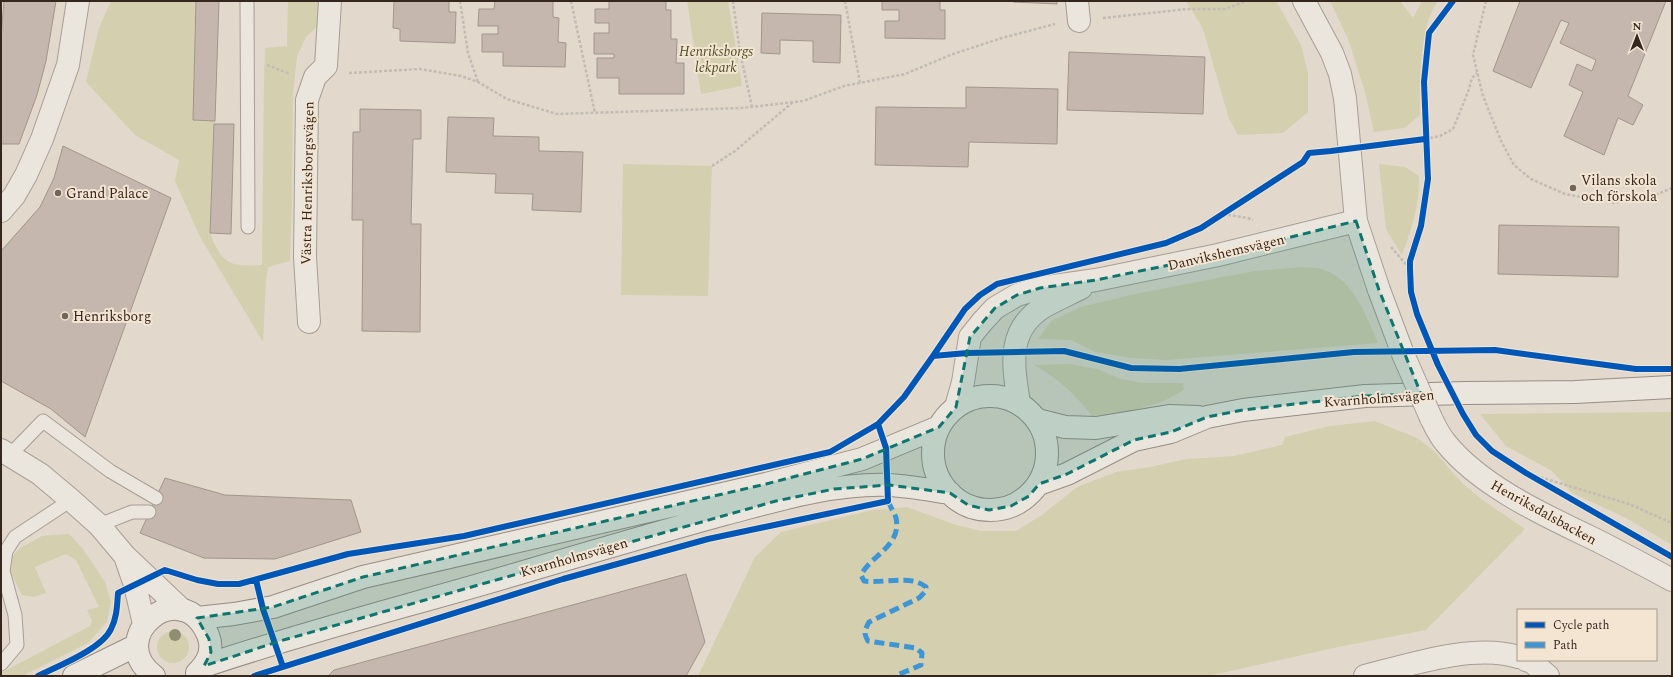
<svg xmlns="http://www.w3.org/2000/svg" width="1673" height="677" font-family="Spectral,serif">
<rect width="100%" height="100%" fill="#e2d9cc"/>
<!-- green -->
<path fill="#d4cfaf" d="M111 1H196L193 120 215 121 210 233C222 264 229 267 262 265L264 79 265 48 287 46 288 1H322V22L306 37 297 56 293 94 292 198 290 261 268 267 266 280 263 342 200 237 175 181 179 160 135 135 86 82 99 28Z
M687 1H728L742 86 701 94Z
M1186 1H1276L1301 45 1308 73V112L1283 133 1238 135 1229 119 1203 29Z
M1330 1H1400L1413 18 1422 1H1438C1419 27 1420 83 1420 115L1404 128 1374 132 1365 92 1348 39Z
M623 164 712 166 708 296 621 295Z
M1379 164 1405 167 1419 176C1420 206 1412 227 1402 255L1386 229Z
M1301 267C1307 268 1316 267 1322 269 1354 279 1366 316 1378 343L1167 360 1132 358 1095 352 1071 340 1038 339 1051 321 1081 307 1130 295 1254 271Z
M1070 364 1097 369 1121 379 1143 383H1183L1184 390 1162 402 1127 412 1092 416C1076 395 1057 378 1034 365Z
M1672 412V545L1626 518 1572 493 1552 471 1506 446 1480 414Z
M1375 421 1417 438 1434 451 1463 484 1484 501 1525 529 1426 630 1338 647 1208 676H698L755 557 781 532 873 510 907 507 953 524 981 531H1016L1042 515 1077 487 1116 472 1150 467 1187 459 1234 456 1282 445 1285 437 1330 426Z
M69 534 83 549 105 582 111 602 107 622 88 643 22 676H1V673L90 626 92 621 87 610 99 607 76 560 66 554 35 567 46 593 34 597 22 595 11 573 12 556 20 548 42 536Z
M157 647a16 16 0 1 1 32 0a16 16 0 1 1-32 0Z"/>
<!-- building -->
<path fill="#c5b7ad" stroke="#a2958c" d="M4 1H56L46 61 37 95 19 144H1V37Z
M196 1H219L215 121 193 120Z
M394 1H449V12H456L455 43 400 41V29L393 28Z
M495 1H553V17L559 18 558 42 566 43 565 67 503 66V52H482V34H498V26H478L479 9H494Z
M609 1H666V10H671V39H677L676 63H684V94H619V78H597V58H614V54H594V33H609V23H595V9H609Z
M882 1H940V10H945V39L885 38V21H899V10H882Z
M1013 1H1057V4L1013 2Z
M1520 1H1666L1628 96 1643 105 1633 125 1618 118 1604 155 1564 136 1583 92 1569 85 1577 64 1592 71 1596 60 1560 43 1569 23 1561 20 1531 88 1493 71Z
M762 13 841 15 840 63 813 62V41L780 40V54L761 53Z
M1069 52 1205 57 1203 114 1067 110Z
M966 87 1058 89 1057 144 969 142 968 167 875 165 876 107 966 108Z
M360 109 421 110V139H413L411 224H421L420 332 362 331 363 220H352L353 132H360Z
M448 117 494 118 493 136 539 137V151L583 152 581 212 532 210 533 194 495 193 496 174 446 172Z
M214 124H234L231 234 210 233Z
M63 146 171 198 85 437 51 409 1 381V251L40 207 54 178Z
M1499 225 1619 227 1618 277 1498 274Z
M165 478 225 495 351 500 361 532 275 559 204 558 140 533Z
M686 574 705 642 686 676H328L334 670Z"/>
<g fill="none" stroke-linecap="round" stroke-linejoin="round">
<!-- lane casing -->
<g stroke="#a79e95" stroke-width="15">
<path id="lane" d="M247 1 248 227
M10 455 43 421 110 471 156 498
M99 525 132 512H149
M1 664 17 645 15 615 3 571 6 551 15 537 71 500"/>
</g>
<!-- street casing -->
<g stroke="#a79e95" stroke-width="24">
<path id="street" d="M1077 1 1079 21
M1304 1 1332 53 1340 74 1345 98 1356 221 1379 290
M1 211 14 196 26 175 42 139 68 65 78 1
M309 322 305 257 307 100 315 77 326 66 330 1
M1019 403C1013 365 1006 329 1045 306 1056 300 1069 294 1081 288
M956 407 963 382 970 337 982 322 995 308 1017 295 1040 288 1096 280 1218 255 1356 221
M1431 418C1435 426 1439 435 1445 442 1480 486 1544 515 1594 539 1620 552 1646 566 1672 580
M1 450 40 474 71 500 99 525 125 556 182 610
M126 559 135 585 144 624
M1526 660 1532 662 1548 676
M1365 676C1409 665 1474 643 1518 657"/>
</g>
<!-- secondary casing -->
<g stroke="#978e85" stroke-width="24">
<path id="secondary" d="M933 453a57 57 0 1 1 114 0a57 57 0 1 1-114 0Z
M1037 420 1065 427 1096 428 1169 416 1198 417
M1039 484 1067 474 1134 440 1171 432 1207 417 1243 410 1365 396 1464 393 1575 392 1672 387
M197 618 234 614 273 607 363 577 766 484 862 459 939 427
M204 666C308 631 415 604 520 573 588 553 656 533 725 514 778 500 834 483 889 485 909 486 930 490 950 493
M74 676 137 645
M154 676C103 638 181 572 208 635 214 650 208 662 197 673"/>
</g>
<!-- path -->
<path stroke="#c3bbb4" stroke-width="2.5" stroke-dasharray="3 2" stroke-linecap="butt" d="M460 1 468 53 478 82
M571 1 595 113
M733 1 740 52 752 107
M845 1 860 83
M1486 1 1473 55 1483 96 1502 143 1514 165 1531 179 1565 194 1614 203 1653 196 1672 188
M1103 18 1188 9H1225L1246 1
M267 65 290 74
M349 73 420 69 461 76 478 82 507 99 557 114 742 108 803 101 844 86 905 74 953 54 1002 38 1055 24
M1425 139 1440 136 1453 129 1468 92 1472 78 1477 73
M712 166 735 151 793 102
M1223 214 1248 218 1253 220
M1391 247 1410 269
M1526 473 1629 504 1672 523"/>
<!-- lane -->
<use href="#lane" stroke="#eae5dd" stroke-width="13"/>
<!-- street -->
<use href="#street" stroke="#eae5dd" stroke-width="22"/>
<!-- secondary -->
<use href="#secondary" stroke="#eae5dd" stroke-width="22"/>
<!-- street-bridge casing -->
<g stroke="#a79e95" stroke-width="24" stroke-linecap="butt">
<path id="street-bridge" d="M1379 290 1403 354 1431 418"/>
</g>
<!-- street-bridge -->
<use href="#street-bridge" stroke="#eae5dd" stroke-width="22"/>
<!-- quiet -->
<path stroke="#3e95d5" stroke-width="5" stroke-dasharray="10 5" stroke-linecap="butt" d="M888 501C890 507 895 513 896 518 902 546 871 555 861 575L864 581C883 584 911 574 926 587L925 592 919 598 869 622C865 630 863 633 868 641L916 648 922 653 921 665 895 676"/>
<!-- cycleway casing -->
<g stroke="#f3e5d2" stroke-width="8">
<path id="cycleway" d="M1453 1 1429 33 1424 82 1428 179 1421 226 1410 261V269L1411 292 1417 314 1438 365 1463 414 1476 435 1492 451 1526 473 1672 557
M933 356 965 309 980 295 997 284 1166 243 1201 228 1303 162 1309 153 1331 151 1425 139
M256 580 263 609 283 667
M38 676C58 666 102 649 111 629 117 617 117 606 118 593L165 570 197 580 218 584H239L348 554 464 536 830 452 878 424 904 397 933 356 967 353 1064 351 1131 368 1179 369 1354 352 1495 350 1636 369H1672
M254 676 563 579 708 539 888 501 886 448 878 424"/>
</g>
<!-- cycleway -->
<use href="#cycleway" stroke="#0057b8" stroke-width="6"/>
</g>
<!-- trees -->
<circle fill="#8f8e71" cx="175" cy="635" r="6"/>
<!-- marked area -->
<path fill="#0f766e" fill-opacity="0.2" stroke="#0f766e" stroke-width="3" stroke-dasharray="8 5" stroke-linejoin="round" d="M1356 221 1379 290 1421 394 1365 396 1243 410 1207 417 1171 432 1134 440 1067 474 1039 484 1029 496 1011 506 989 510 968 505 950 493 889 485 834 489 776 501 280 641 204 666 211 652 209 639 197 618 273 607 363 577 766 484 862 459 939 427 956 407 970 337 995 308 1017 295 1040 288 1096 280 1218 255Z"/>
<!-- markers -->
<g fill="#72655b" stroke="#f3e5d2" stroke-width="1.5">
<circle cx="1573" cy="188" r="4"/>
<circle cx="58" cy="193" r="4"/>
<circle cx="65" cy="316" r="4"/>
</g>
<g text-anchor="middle" stroke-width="4" stroke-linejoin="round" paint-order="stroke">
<!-- park labels -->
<g font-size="14" font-style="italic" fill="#4b5026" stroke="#f3e5d2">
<text x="716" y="56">Henriksborgs<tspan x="716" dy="16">lekpark</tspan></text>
</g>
<!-- poi labels -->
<g font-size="14" fill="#35261e" stroke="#f3e5d2" text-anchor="start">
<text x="1581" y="185">Vilans skola<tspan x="1581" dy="16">och förskola</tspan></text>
<text x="66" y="198">Grand Palace</text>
<text x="73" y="321">Henriksborg</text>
</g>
<!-- street labels -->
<g font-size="14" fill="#35261e" stroke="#f3e5d2">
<text transform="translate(307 183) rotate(-89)" y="5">Västra Henriksborgsvägen</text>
<text transform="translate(1226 252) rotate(-13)" y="5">Danvikshemsvägen</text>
<text transform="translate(1379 398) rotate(-4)" y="5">Kvarnholmsvägen</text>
<text transform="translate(1544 512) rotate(29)" y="5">Henriksdalsbacken</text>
<text transform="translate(574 557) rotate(-16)" y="5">Kvarnholmsvägen</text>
</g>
</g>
<!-- border -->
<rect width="1673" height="677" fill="none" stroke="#35261e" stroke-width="4"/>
<!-- legend -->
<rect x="1517" y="609" width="140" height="52" fill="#f3e5d2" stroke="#a7998a"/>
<rect x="1525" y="622" width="20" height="6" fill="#0057b8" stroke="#a7998a"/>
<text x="1553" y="629" font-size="12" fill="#35261e">Cycle path</text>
<rect x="1525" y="642" width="20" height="6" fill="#3e95d5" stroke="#a7998a"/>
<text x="1553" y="649" font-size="12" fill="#35261e">Path</text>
<!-- north arrow -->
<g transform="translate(1637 36)" stroke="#f3e5d2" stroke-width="3" paint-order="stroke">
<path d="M0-3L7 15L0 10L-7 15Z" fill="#35261e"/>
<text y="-6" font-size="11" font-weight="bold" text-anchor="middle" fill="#35261e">N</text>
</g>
</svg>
